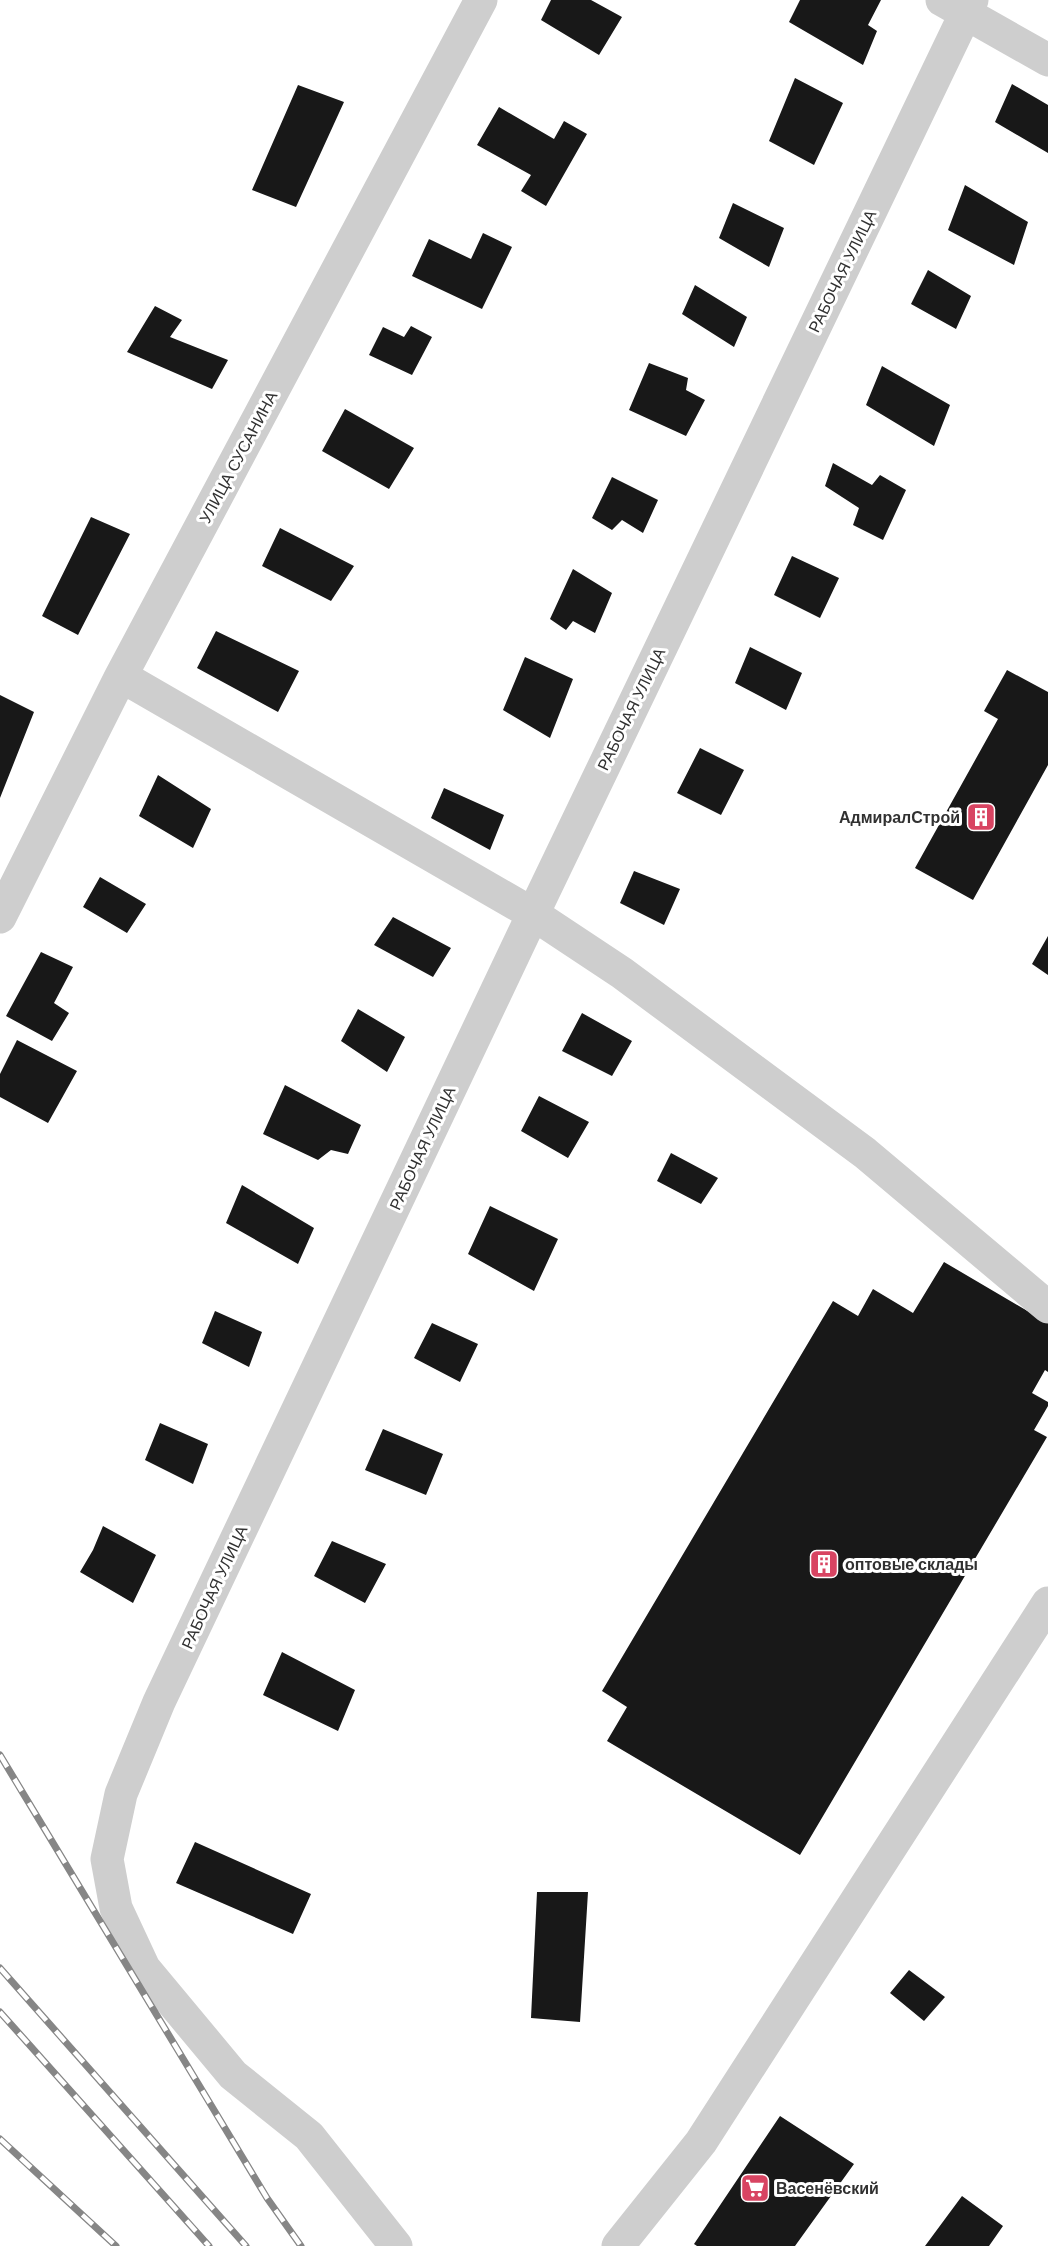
<svg xmlns="http://www.w3.org/2000/svg" width="1048" height="2246" font-family="'DM Sans',sans-serif">
<rect width="100%" height="100%" fill="#fff"/>
<!-- building -->
<path fill="#181818" d="M551 0H591L622 17 599 55 541 20Z
M800 0H881L868 25 877 31 863 65 789 22Z
M795 78 843 103 814 165 769 141Z
M1012 84 1048 105V153L995 122Z
M298 85 344 102 296 207 252 190Z
M499 107 554 139 564 121 587 134 546 206 521 191 531 175 477 145Z
M965 185 1028 222 1014 265 948 230Z
M733 203 784 228 769 267 719 238Z
M483 233 512 247 482 309 412 276 429 239 471 259Z
M928 270 971 296 956 329 911 304Z
M695 285 747 317 734 347 682 314Z
M155 306 182 320 170 337 228 360 212 389 127 352Z
M411 326 432 337 412 375 369 355 383 327 404 337Z
M649 363 688 378 686 390 705 400 686 436 629 410Z
M882 366 950 405 934 446 866 405Z
M345 409 414 448 389 489 322 451Z
M833 463 872 485 880 475 906 490 883 540 853 525 859 508 825 486Z
M612 477 658 500 643 533 622 520 612 530 592 518Z
M91 517 130 534 78 635 42 616Z
M280 528 354 566 331 601 262 566Z
M792 556 839 578 820 618 774 595Z
M573 569 612 593 595 633 573 621 566 630 550 619Z
M216 631 299 671 278 712 197 668Z
M750 647 802 673 786 710 735 683Z
M525 657 573 679 550 738 503 710Z
M1007 670 1048 692V765L973 900 915 868 998 719 984 711Z
M0 695 34 712 0 798Z
M700 748 744 770 721 815 677 793Z
M158 775 211 809 193 848 139 816Z
M444 788 504 815 490 850 431 818Z
M634 871 680 889 664 925 620 903Z
M100 877 146 904 127 933 83 907Z
M393 917 451 948 433 977 374 945Z
M1048 936V975L1032 964Z
M41 952 73 967 54 1003 69 1013 52 1041 6 1016Z
M358 1009 405 1037 387 1072 341 1041Z
M582 1013 632 1041 612 1076 562 1051Z
M17 1040 77 1071 48 1123 0 1097V1074Z
M285 1085 361 1125 348 1154 331 1150 318 1160 263 1134Z
M539 1096 589 1122 568 1158 521 1131Z
M671 1153 718 1178 701 1204 657 1181Z
M242 1185 314 1228 298 1264 226 1223Z
M490 1206 558 1239 534 1291 468 1254Z
M944 1262 1048 1323V1372L1045 1370 1032 1393 1048 1402V1406L1034 1430 1047 1437 800 1855 607 1741 627 1707 602 1691 833 1301 858 1316 873 1289 913 1313Z
M215 1311 262 1332 249 1367 202 1343Z
M432 1323 478 1344 460 1382 414 1358Z
M160 1423 208 1444 193 1484 145 1460Z
M383 1429 443 1454 426 1495 365 1470Z
M103 1526 156 1555 133 1603 80 1572 93 1550Z
M332 1541 386 1564 365 1603 314 1576Z
M282 1652 355 1690 338 1731 263 1695Z
M195 1842 311 1894 293 1934 176 1883Z
M537 1892H588L580 2022 531 2018Z
M909 1970 945 1997 924 2021 890 1993Z
M780 2116 854 2164 795 2246H697L694 2244Z
M962 2196 1003 2226 989 2246H925Z"/>
<g fill="none" stroke-linecap="round" stroke-linejoin="round">
<!-- minor -->
<path stroke="#cecece" stroke-width="33" d="M942 0 1048 60
M121 676 533 914 622 973 865 1153 1048 1307
M0 917 121 676 481 0
M396 2246 309 2136 233 2075 144 1968 116 1908 107 1859 121 1794 159 1702 533 914 972 0
M618 2246 701 2142 1048 1603"/>
<!-- rail casing -->
<g stroke="#868686" stroke-width="7">
<path id="rail" d="M0 1755 267 2198 301 2246
M0 1968 246 2246
M0 2012 209 2246
M0 2139 116 2246"/>
</g>
<!-- rail -->
<use href="#rail" stroke="#fff" stroke-width="4.5" stroke-dasharray="14" stroke-linecap="butt"/>
</g>
<!-- icons -->
<defs>
<g id="building-square" transform="scale(1.5)"><rect x="-9" y="-9" width="18" height="18" rx="4" fill="#d84462" stroke="#fff"/><path d="M-4-6H4V6H1V3H-1V6H-4ZM-2.5-4.3h1.7v1.8h-1.7ZM.8-4.3h1.7v1.8H.8ZM-2.5-1h1.7V.8h-1.7ZM.8-1h1.7V.8H.8Z" fill="#fff"/></g>
<g id="supermarket-square" transform="scale(1.5)"><rect x="-9" y="-9" width="18" height="18" rx="4" fill="#d84462" stroke="#fff"/><path d="M-6-5.5h2.5l.6 2H6L4.5 2H-2.5L-4.4-4H-6ZM-1.5 3.2a1.3 1.3 0 1 0 .1 0ZM3 3.2a1.3 1.3 0 1 0 .1 0Z" fill="#fff"/></g>
</defs>
<g fill-rule="evenodd">
<use href="#building-square" x="981" y="817"/>
<use href="#building-square" x="824" y="1564"/>
<use href="#supermarket-square" x="755" y="2188"/>
</g>
<g text-anchor="middle" stroke-width="6" stroke-linejoin="round" paint-order="stroke">
<!-- street labels -->
<g font-size="16" fill="#313131" stroke="#fff">
<text transform="translate(842 271) rotate(-64)" y="6">РАБОЧАЯ УЛИЦА</text>
<text transform="translate(238 457) rotate(-62)" y="6">УЛИЦА СУСАНИНА</text>
<text transform="translate(631 709) rotate(-64)" y="6">РАБОЧАЯ УЛИЦА</text>
<text transform="translate(422 1148) rotate(-65)" y="6">РАБОЧАЯ УЛИЦА</text>
<text transform="translate(214 1587) rotate(-65)" y="6">РАБОЧАЯ УЛИЦА</text>
</g>
<!-- poi labels -->
<g font-size="16" font-weight="bold" fill="#313131" stroke="#fff" text-anchor="start">
<text x="960" y="823" text-anchor="end">АдмиралСтрой</text>
<text x="845" y="1570">оптовые склады</text>
<text x="776" y="2194">Васенёвский</text>
</g>
</g>
</svg>
